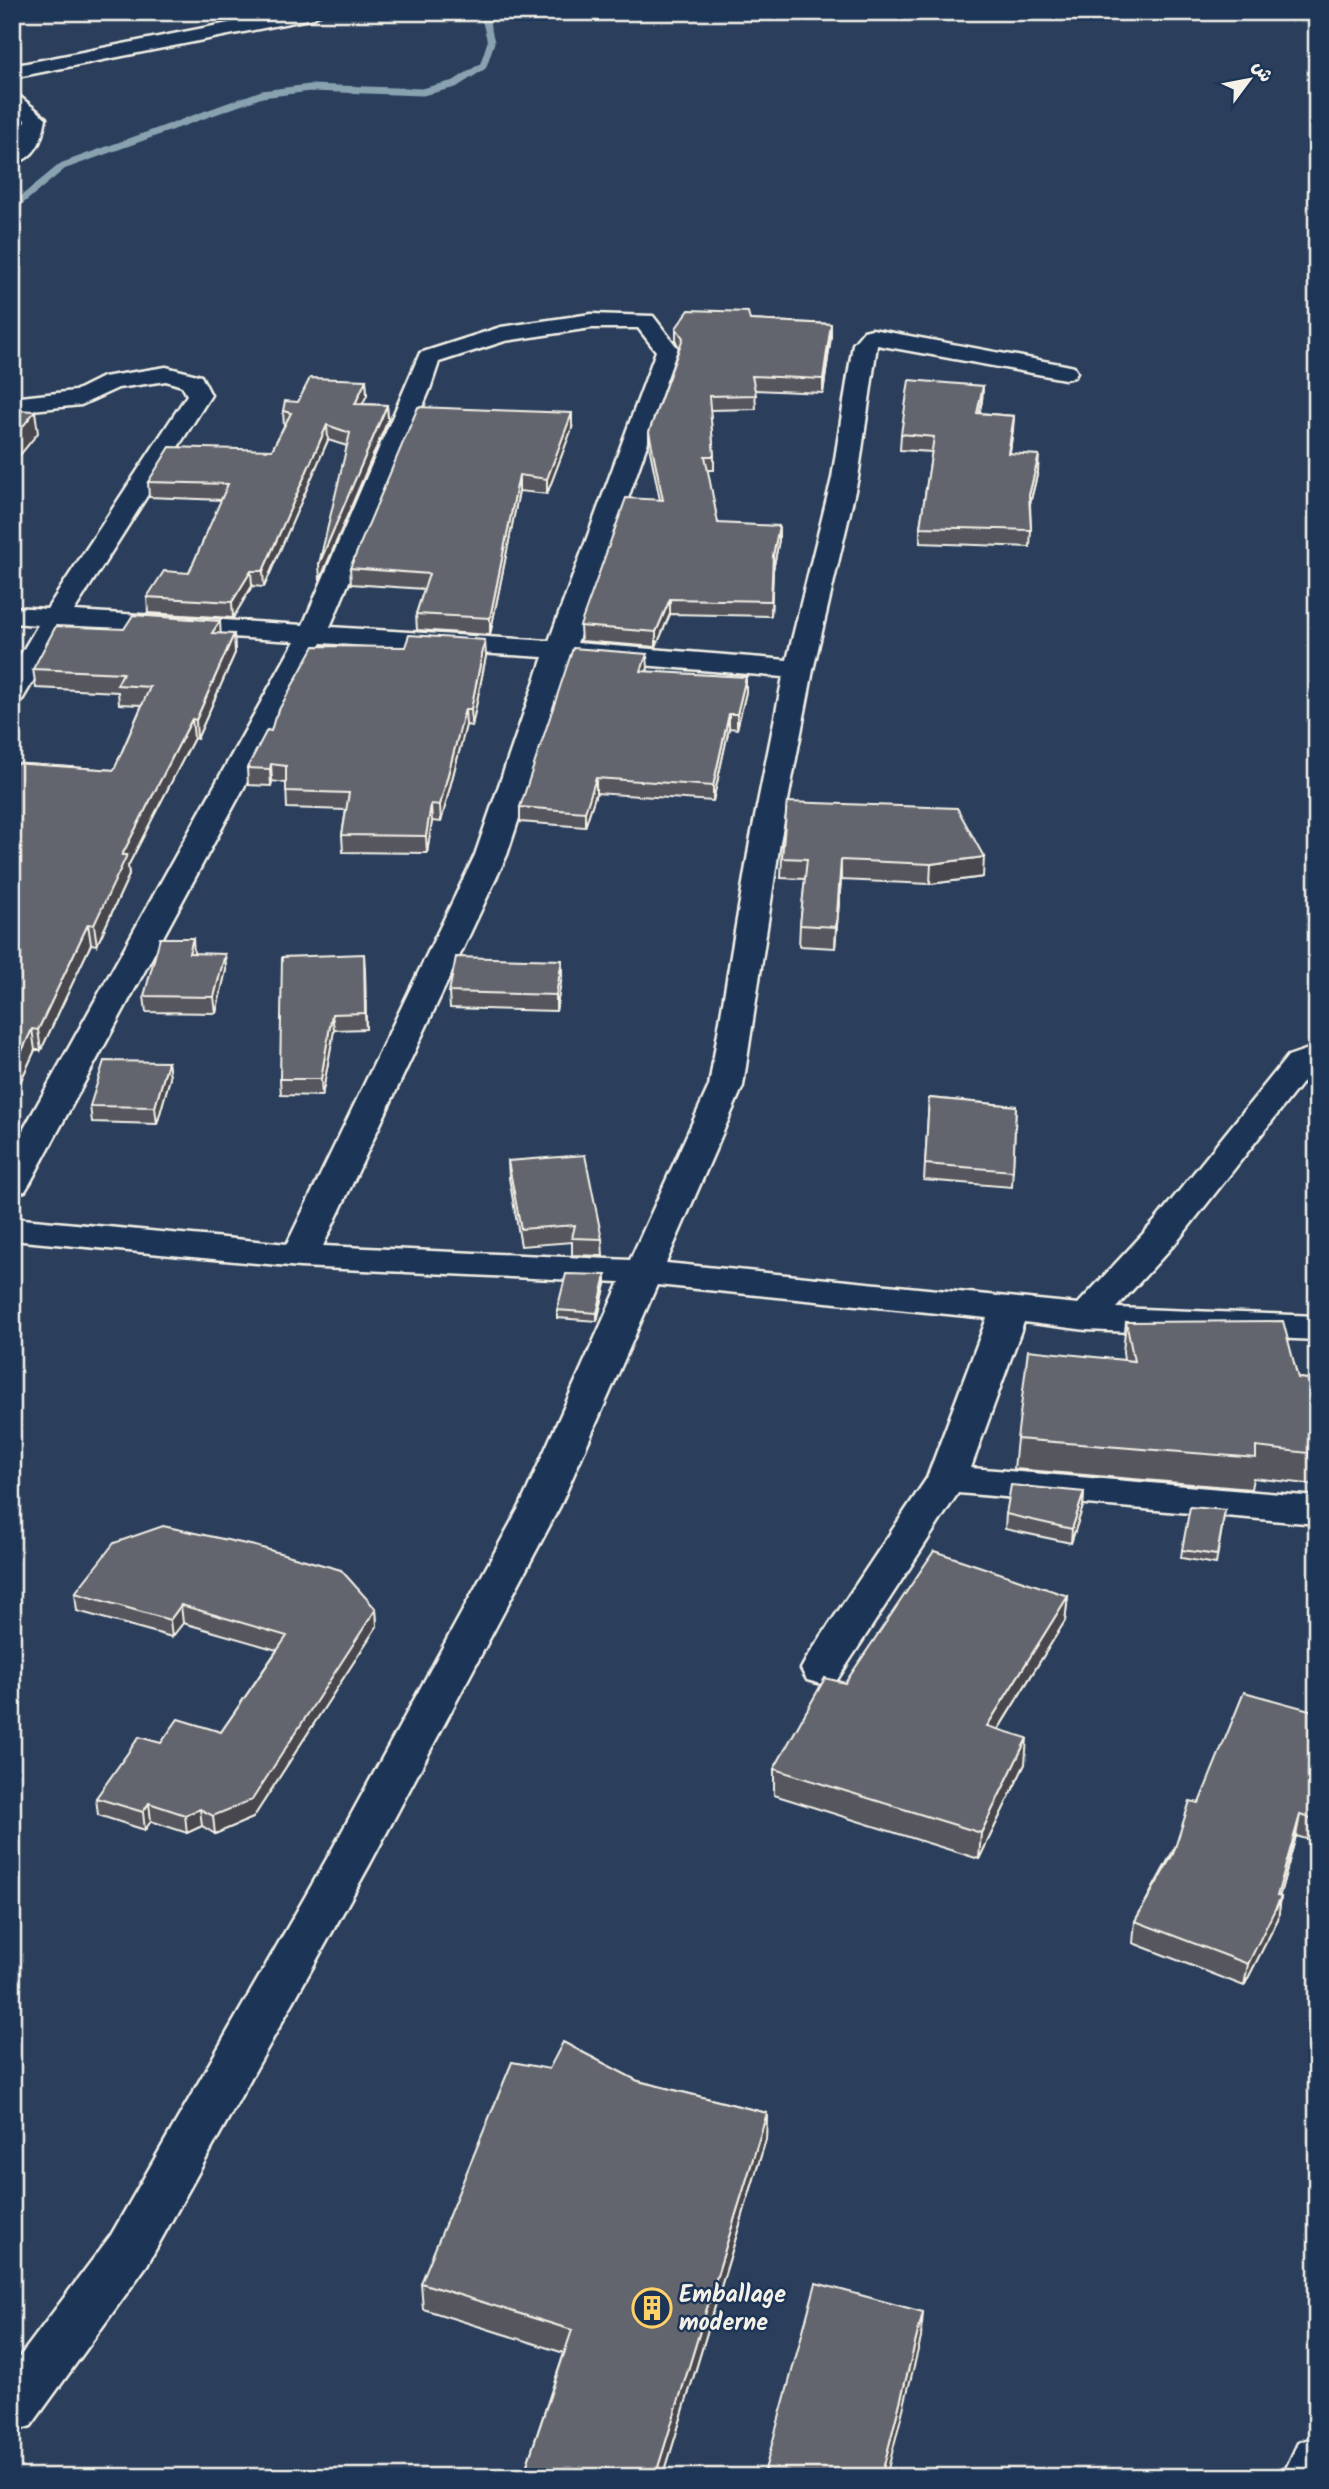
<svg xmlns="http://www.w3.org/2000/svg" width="1329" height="2489" font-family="Kalam,'Playpen Sans Arabic',sans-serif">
<rect width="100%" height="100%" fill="#2b3f5c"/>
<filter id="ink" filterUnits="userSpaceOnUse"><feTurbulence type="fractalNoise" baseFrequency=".0143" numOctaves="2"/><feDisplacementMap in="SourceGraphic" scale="14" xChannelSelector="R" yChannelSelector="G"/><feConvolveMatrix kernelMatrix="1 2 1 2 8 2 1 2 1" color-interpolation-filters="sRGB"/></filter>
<g filter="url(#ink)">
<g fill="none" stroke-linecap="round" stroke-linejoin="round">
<!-- stream -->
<path stroke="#89a2b0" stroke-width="7" d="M12 208 63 166 262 94 310 88 422 92 455 84 483 66 491 42 486 22 479 12"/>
<!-- minor casing -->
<g stroke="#f4f1e8" stroke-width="5">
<path id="minor" d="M284 12H323L314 18 12 78V66Z
M12 94 19 96 46 118C42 140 37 158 12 164V148L21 141 25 120 12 110Z
M591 314 653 316 680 351 577 643 787 660 832 478 853 344 864 331 872 329 1065 365 1074 367 1077 372 1074 377 1065 379 877 345 858 478 813 670 780 842 743 1086 666 1263 1078 1304 1154 1222 1288 1056 1317 1046V1068L1312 1070 1180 1238 1116 1308 1317 1316V1340L1086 1330 1024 1322 971 1468 1317 1497V1524L958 1493 837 1680 822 1684 807 1680 801 1669 807 1658 927 1478 987 1318 657 1285 560 1506 370 1864 147 2265 31 2426 12 2432V2367L111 2235 329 1855 520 1506 620 1282 300 1267 12 1240V1218L287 1244 475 855 543 657 322 643 30 1183 25 1191 12 1194V1150L295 641 65 627 22 700 12 703V669L38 625 12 623V607L47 609 187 395 182 386 166 381 118 388 81 405 12 412V398L75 391 103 377 166 367 201 376 211 395 74 611 303 625 420 353 501 327ZM591 328H638L656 351 549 641 330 627 430 389 439 362 505 341ZM571 659 783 677 750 842 709 1086 630 1260 323 1246 507 855Z
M1317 2436V2477H1282L1298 2443Z"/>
</g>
<!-- minor -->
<use href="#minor" fill="#1d3557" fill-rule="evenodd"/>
</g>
<!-- wall -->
<path fill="#56575f" stroke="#f4f1e8" stroke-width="2" d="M750 320 831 324V337L823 393 755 390 756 409 710 410 714 456V470H707L718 523 779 540 773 570 771 616 670 614 656 647 581 641 580 626 660 500 649 446V432L679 347 676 342V328Z
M366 380 367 395 362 404 387 405 388 420 320 580 347 446 328 440 264 587 252 586 233 618 148 613 147 597 189 573 222 500 149 497 148 482 272 450 284 426 283 411 298 402Z
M983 386 982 401 979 413 1014 416 1010 453 1038 471 1030 504 1031 530 1030 547 920 543V527L932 452 900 450 901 434Z
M572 428 547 494 519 491 490 635 417 630 416 614 424 589 351 584 350 568Z
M221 634H234L235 653 197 739 194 738 128 866 129 875 97 945 91 944 41 1050H35L17 1089 12 1088V763L114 770 142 705 119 704 118 692 36 688 33 669Z
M486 656 472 726 466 725 441 822 432 821 427 853 343 852 342 835 346 810 287 808 286 783 272 781 271 786 248 785 247 768 271 731Z
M648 668 646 671 746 692 737 729 729 728 713 801 596 793 585 827 520 822V807Z
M787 802 983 877 930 884 841 880 835 948 799 946 800 925 805 879 781 878 782 858Z
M225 954 226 970 216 1013 146 1012 144 996Z
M365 970 366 1029 334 1030 322 1096 281 1095 280 1079Z
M562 976 556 1011 450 1008 449 992Z
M168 1062 170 1078 157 1124 92 1122 90 1106Z
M929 1098 1016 1106 1012 1187 924 1180Z
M508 1161 602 1239 603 1256 572 1255V1242L521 1246 509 1178Z
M606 1284 597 1321 557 1318V1310Z
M1126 1322 1298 1378 1317 1380V1485L1253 1478 1251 1489 1014 1469 1017 1439 1124 1360 1123 1352Z
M1084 1492 1083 1506 1071 1543 1005 1529 1006 1514Z
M1225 1510 1216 1564 1181 1558 1182 1550Z
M75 1593 376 1609 377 1626 253 1818 215 1834 202 1826 187 1833 151 1821 145 1830 98 1815 96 1798 221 1732 277 1650 183 1623 172 1637 77 1611Z
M1068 1596 1065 1621 998 1730 1025 1764 979 1859 774 1795V1769L845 1683Z
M1317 1712V1842L1296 1836 1279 1897H1281L1278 1919 1244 1986 1133 1943 1135 1921 1199 1803Z
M549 2069 638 2081 767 2113 766 2139 663 2477H523L564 2353 423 2309 421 2283Z"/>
<!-- shaded-wall -->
<path fill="#46474d" stroke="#f4f1e8" stroke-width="2" d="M831 324V337L823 393V379Z
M366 380 367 395 355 419V404Z
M983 386 982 401 976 429 977 413Z
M387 405 388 420 320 580 319 564Z
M35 411 38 433 12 465V440Z
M572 413V428L547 494V479Z
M1014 416 1013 431 1007 469 1008 453Z
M327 425 328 440 264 587 263 571Z
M1039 455 1038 471 1028 511 1029 495Z
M519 475V491L490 635V618Z
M779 526V540L773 570 771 616 773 555Z
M251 571 252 586 233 618 232 602Z
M670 599V614L656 647V632Z
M220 621 221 639 212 633Z
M234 634 235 653 197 739 196 720Z
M485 640 486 656 472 726 471 709Z
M647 654 648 668 641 685V671Z
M746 677V692L737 729V714Z
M465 709 466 725 441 822 440 805Z
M729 714V728L713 801V786Z
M192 719 194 738 128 866 129 875 97 945 94 925 122 855Z
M271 764 272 781 271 786 270 769Z
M596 778V793L585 827V812Z
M431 804 432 821 427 853 426 836Z
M984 857 983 877 930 884 931 864Z
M841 860V880L835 948 836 927Z
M88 924 91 944 41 1050 38 1030Z
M193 938 194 954 189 953Z
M225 954 226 970 216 1013 214 997Z
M364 954 365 970 366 1029 365 1013Z
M562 960V976L556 1011V995Z
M332 1014 334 1030 322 1096 321 1079Z
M32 1029 35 1050 17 1089 14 1068Z
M168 1062 170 1078 157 1124 155 1107Z
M606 1275V1284L597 1321V1313Z
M1084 1492 1083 1506 1071 1543 1072 1529Z
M1068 1596 1065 1621 984 1752 987 1726Z
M181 1605 183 1623 172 1637 170 1620Z
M376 1609 377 1626 253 1818 215 1834 213 1816Z
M1027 1738 1025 1764 979 1859 981 1833Z
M149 1803 151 1821 145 1830 143 1812Z
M200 1809 202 1826 187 1833 185 1815Z
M1300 1815 1296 1836 1276 1909 1281 1897 1278 1919 1244 1986 1248 1964 1277 1896Z
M767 2113 766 2139 663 2477H655Z
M923 2312 921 2338 886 2477H881Z"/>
<!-- building -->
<path fill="#64656e" stroke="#f4f1e8" stroke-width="2" d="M689 310 748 312 750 320 831 324 823 379 752 376 756 395 709 396 714 456H705L718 523 779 526 773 555 771 601 670 599 656 632 580 626 626 498 663 500 649 432 683 338 676 328Z
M310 378 366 380 355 404 387 405 319 564 350 433 327 425 263 571H251L232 602 147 597 164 571 189 573 228 484 148 482 170 447 272 450 291 413 283 411 285 401 298 402Z
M909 380 983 386 977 413 1014 416 1008 453 1039 455 1029 495 1031 530 920 527 934 437 901 434Z
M418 407 572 413 547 479 519 475 490 618 416 614 429 574 350 568Z
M12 410 35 411 12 440Z
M133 615 220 621 212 633 234 634 196 720 192 719 122 855H127L94 925 88 924 38 1030 32 1029 14 1068H12V763L114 770 150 687 117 685 123 673 33 669 56 626 124 629Z
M409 635 485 640 471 709H465L440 805 431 804 426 836 342 835 349 793 286 791V766L271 764 270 769 247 768 267 730 271 731 275 717 314 646 405 647Z
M573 648 647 654 641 671 746 677 737 714H729L713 786 596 778 585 812 520 807Z
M787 802 957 808 984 857 931 864 841 860 836 927 800 925 807 859 782 858Z
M160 938H193L189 953 225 954 214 997 144 996Z
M364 954 365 1013 332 1014 321 1079H280L282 957Z
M456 957 562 960 556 995 449 992Z
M104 1061 168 1062 155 1107 90 1106Z
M929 1098 1016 1106 1013 1171 925 1164Z
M585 1155 602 1239 572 1238 575 1225 521 1229 508 1161Z
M566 1274 606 1275 597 1313 557 1310Z
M1283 1321 1298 1378 1317 1380V1454L1256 1447V1458L1017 1439 1028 1350 1134 1361 1126 1322Z
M1011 1485 1084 1492 1072 1529 1006 1514Z
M1190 1507 1225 1510 1217 1555 1182 1550Z
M163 1526 255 1546 341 1570 376 1609 252 1800 213 1816 200 1809 185 1815 149 1803 143 1812 96 1798 139 1737 161 1743 178 1719 221 1732 287 1636 181 1605 170 1620 75 1593 114 1543Z
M934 1551 1068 1596 987 1726 1027 1738 981 1833 774 1769 825 1678 845 1683Z
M1244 1692 1317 1712V1820L1300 1815 1277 1896 1281 1897 1248 1964 1135 1921 1173 1854 1190 1801 1199 1803Z
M563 2042 638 2081 767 2113 655 2477H523L572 2330 421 2283 512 2062 549 2069Z
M816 2283 923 2312 881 2477H763Z"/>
</g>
<!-- icons -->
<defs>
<g id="building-ring" transform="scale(2.0125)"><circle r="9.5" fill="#1d3557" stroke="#ffd166" stroke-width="1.5"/><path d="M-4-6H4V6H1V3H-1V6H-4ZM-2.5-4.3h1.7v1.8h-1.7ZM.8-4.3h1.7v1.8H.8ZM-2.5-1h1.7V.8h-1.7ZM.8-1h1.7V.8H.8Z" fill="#ffd166"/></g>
</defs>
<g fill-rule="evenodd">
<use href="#building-ring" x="652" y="2308"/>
</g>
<g text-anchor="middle" stroke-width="5" stroke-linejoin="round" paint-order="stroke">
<!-- near-poi labels -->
<g font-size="24" font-weight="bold" fill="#f4f1e8" stroke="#1d3557" text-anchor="start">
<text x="679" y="2302">Emballage<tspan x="679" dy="28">moderne</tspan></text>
</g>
</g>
<!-- margin -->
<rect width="1329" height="2489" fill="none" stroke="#1d3557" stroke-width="42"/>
<rect x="21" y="21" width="1287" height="2447" fill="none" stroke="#f4f1e8" stroke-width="2.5" filter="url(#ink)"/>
<!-- north arrow -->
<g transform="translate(1249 80) rotate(58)" stroke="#1d3557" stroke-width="5" paint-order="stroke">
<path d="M0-5L12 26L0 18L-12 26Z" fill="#f4f1e8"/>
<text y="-10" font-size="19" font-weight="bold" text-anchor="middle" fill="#f4f1e8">ش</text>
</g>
</svg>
